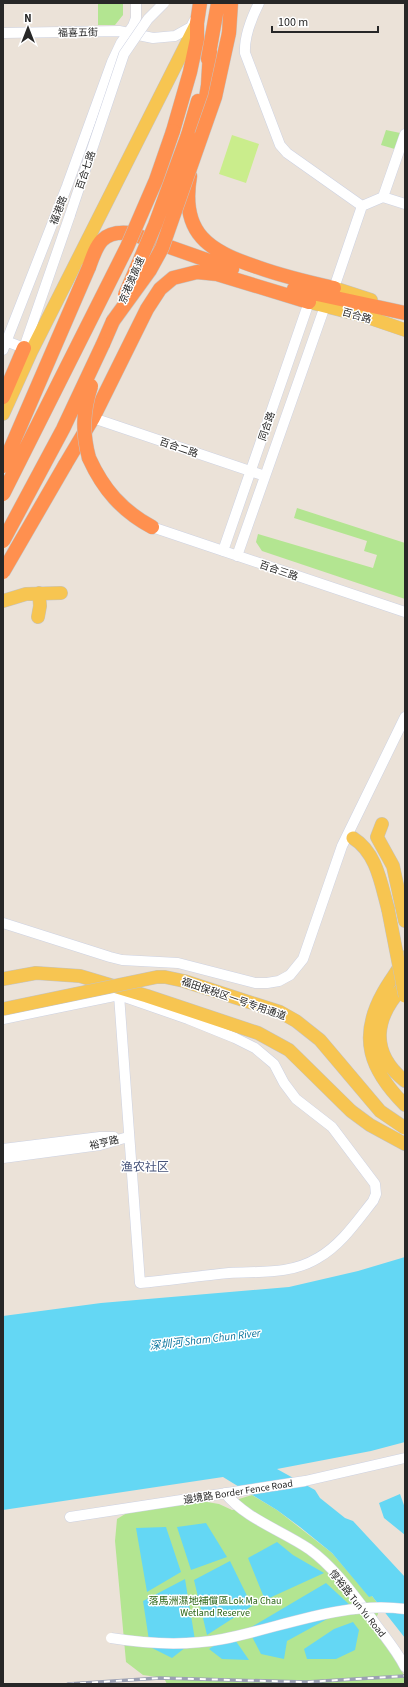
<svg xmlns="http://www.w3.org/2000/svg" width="408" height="1687" font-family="'Source Sans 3','Noto Sans SC',sans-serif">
<rect width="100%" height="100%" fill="#ebe2d8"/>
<!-- green -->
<path fill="#b3e591" d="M98 3H123V15L115 25H98Z
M386 130 405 134V152L381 145Z
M297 508 405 543V599L262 551 256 542 258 534 373 568 377 555 364 551 367 541 294 518Z
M252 1495 277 1510 332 1553 369 1596H372L379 1605 378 1614 374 1622 405 1677V1684H167L164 1678 143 1675 126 1662 115 1541 117 1519 130 1511 201 1501 219 1504 232 1510 240 1509 239 1499Z"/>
<!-- pitch -->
<path fill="#caed8c" d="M232 135 259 144 246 183 219 174Z"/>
<!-- water -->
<path fill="#64d7f4" d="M405 1257V1442L371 1451 277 1469 315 1490 320 1498 345 1518 353 1521 405 1577V1638L372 1596 369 1597 332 1553 300 1527 277 1510 223 1477 3 1510V1316L101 1303 289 1287 358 1271Z
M400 1494 405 1508V1535L384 1518 379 1503Z
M206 1523 227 1557 191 1570 177 1527Z
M166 1527 181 1572 147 1592 136 1528Z
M277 1542 293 1555 324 1573 265 1600 248 1558Z
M230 1561 252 1606 207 1635 194 1580Z
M185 1579 195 1640 172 1658 150 1647 143 1601Z
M326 1583 351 1606 287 1641 284 1659 261 1654 248 1629Z
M353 1622 359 1630 355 1650 336 1659H307L304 1649 334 1629Z
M231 1634 249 1660 222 1659 209 1649Z"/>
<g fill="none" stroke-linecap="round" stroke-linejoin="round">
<!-- minor casing -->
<g stroke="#cdd2e2" stroke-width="11">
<path id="minor" d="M259 3C251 19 244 36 245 53L280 145 287 153 362 206
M3 33 119 31 153 38 175 36 191 27 194 21
M383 197 405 204
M334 288 362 206 383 197 405 134
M3 340 24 348 70 215
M3 350 67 186 112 62 121 43 133 26 136 18V3
M93 418 265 476
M152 527 405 612
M223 551 309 302
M237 556 325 306
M3 923 110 957 122 960 178 963 255 983H267L279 981 290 975 303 959 342 846 405 717
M3 1019 119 995 188 1019 235 1038 255 1048 274 1064 284 1083 296 1099 332 1127 375 1184 376 1194 373 1201C357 1221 341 1245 318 1258 290 1275 259 1271 229 1273 199 1276 170 1280 140 1283L119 995
M3 1149 100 1137H114
M3 1158 100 1145 128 1137
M225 1493C246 1519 281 1530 309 1549 334 1567 353 1594 372 1619 383 1635 396 1649 405 1667
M70 1517 305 1481 405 1458"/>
</g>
<!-- major casing -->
<g stroke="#c3c3c3" stroke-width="14">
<path id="major" d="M334 288 371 300
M309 302 364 316 405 330
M3 414 31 352 197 23
M3 601 26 594 61 593
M38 617 40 606 39 593
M382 824 377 837 393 866 405 921
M353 838C377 853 381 884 388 909
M405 957C399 970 389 981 383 993 358 1038 370 1070 405 1105
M3 979 36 973 80 976 147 996 258 1033 289 1050 351 1111 370 1125 405 1144
M405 985C374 1017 369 1052 405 1081"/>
</g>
<!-- highway casing -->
<g stroke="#c3c3c3" stroke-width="15">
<path id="highway" d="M229 33 231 3
M208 59 218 3
M202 123 208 85 210 51
M173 131 190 72 197 39V23L200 3
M188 135 198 101
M190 176C180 234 209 251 257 267 282 276 307 282 334 288
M89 267C97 244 102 230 130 233L232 269
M294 289 405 313
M103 344 113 321
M3 397 24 348
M89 458C103 489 122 511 152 527
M65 465 93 418 147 309 160 289 173 278 197 272 217 274 309 302"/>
</g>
<!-- minor -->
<use href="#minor" stroke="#fff" stroke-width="10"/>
<!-- major -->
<use href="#major" stroke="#f7c551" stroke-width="13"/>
<!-- highway -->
<use href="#highway" stroke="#ff904f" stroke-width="14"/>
<!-- rail casing -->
<g stroke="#9ba0b3" stroke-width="3.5">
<path id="rail" d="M68 1684 160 1678 306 1682 405 1676"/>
</g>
<!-- rail -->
<use href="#rail" stroke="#fff" stroke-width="2" stroke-dasharray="6" stroke-linecap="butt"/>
<!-- minor-bridge casing -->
<g stroke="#cdd2e2" stroke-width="11" stroke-linecap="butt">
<path id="minor-bridge" d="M70 215 124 54 148 19 164 3
M111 1638C148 1644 186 1646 223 1639 283 1627 342 1601 405 1609"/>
</g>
<!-- major-bridge casing -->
<g stroke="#c3c3c3" stroke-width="14" stroke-linecap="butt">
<path id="major-bridge" d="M388 909 405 996
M3 1009 157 977H165L184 981 280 1012 296 1021 320 1040 380 1111 405 1128"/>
</g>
<!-- highway-bridge casing -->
<g stroke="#c3c3c3" stroke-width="15" stroke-linecap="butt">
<path id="highway-bridge" d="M125 295 155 225 188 135
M113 321 150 270 162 248 215 97 229 33
M89 458C82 432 83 411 91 386
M3 466 89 267
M3 494 127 247 156 180 173 131
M3 541 63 429 103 344
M3 572 65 465"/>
</g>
<!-- minor-bridge -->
<use href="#minor-bridge" stroke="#fff" stroke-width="10"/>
<!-- major-bridge -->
<use href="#major-bridge" stroke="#f7c551" stroke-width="13"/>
<!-- highway-bridge -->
<use href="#highway-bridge" stroke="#ff904f" stroke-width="14"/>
</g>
<g text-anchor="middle" stroke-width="3" stroke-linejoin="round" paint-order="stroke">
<!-- street labels -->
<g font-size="10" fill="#272727" stroke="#fff">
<text transform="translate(78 32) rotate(-1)" y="4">福喜五街</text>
<text transform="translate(85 170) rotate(-71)" y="4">百合七路</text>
<text transform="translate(58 210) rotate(-69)" y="4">福港路</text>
<text transform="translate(131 280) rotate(-67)" y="4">京港澳高速</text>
<text transform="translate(357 315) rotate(16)" y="4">百合路</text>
<text transform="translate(266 426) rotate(-71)" y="4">同合路</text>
<text transform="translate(179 447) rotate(19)" y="4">百合二路</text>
<text transform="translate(279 570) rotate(19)" y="4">百合三路</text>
<text transform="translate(234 998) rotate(19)" y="4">福田保税区一号专用通道</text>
<text transform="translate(104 1142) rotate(-13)" y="4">裕亨路</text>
<text transform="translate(238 1491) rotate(-9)" y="4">邊境路 Border Fence Road</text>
<text transform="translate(358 1603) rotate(51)" y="4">惇裕路 Tun Yu Road</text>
</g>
<!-- park labels -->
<g font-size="10" fill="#2c6616" stroke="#fff">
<text x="215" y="1604">落馬洲濕地補償區Lok Ma Chau<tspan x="215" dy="12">Wetland Reserve</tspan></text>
</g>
<!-- water labels -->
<g font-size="11" font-style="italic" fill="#07739c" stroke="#fff">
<text transform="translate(205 1339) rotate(-7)" y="4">深圳河 Sham Chun River</text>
</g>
<!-- quarter labels -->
<g font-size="12" fill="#46537a" stroke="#fff">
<text x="145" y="1171">渔农社区</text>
</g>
</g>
<!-- border -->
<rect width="408" height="1687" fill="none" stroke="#272727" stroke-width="8"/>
<!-- north arrow -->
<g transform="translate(28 28)" stroke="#ffffff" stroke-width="3" paint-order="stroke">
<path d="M0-3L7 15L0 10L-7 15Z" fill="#272727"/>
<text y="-6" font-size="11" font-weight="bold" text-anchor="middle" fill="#272727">N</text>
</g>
<!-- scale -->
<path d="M272 26v6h106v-6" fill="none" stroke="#272727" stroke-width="2"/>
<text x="278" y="26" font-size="12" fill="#272727" stroke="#ffffff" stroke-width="3" paint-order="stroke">100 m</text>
</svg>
